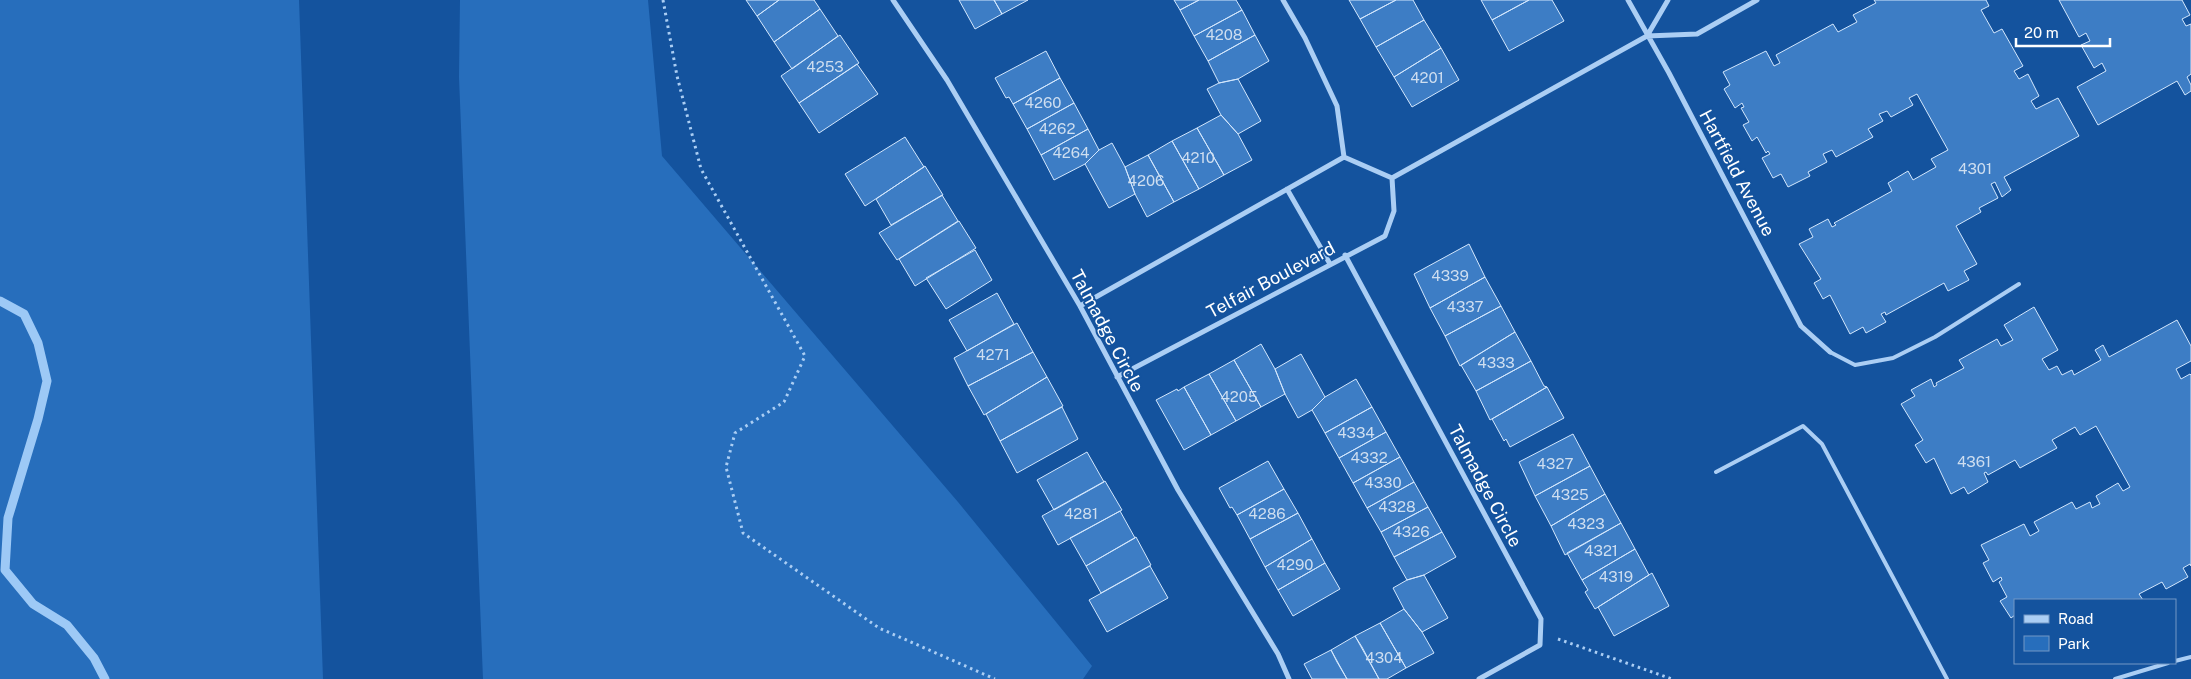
<svg xmlns="http://www.w3.org/2000/svg" width="2191" height="679" font-family="'Public Sans',sans-serif">
<rect width="100%" height="100%" fill="#14539e"/>
<!-- green -->
<path fill="#276ebc" d="M0 0H299L323 679H0Z
M460 0H648L662 156 958 502 1092 666 1083 679H483L459 77Z"/>
<g fill="none" stroke-linecap="round" stroke-linejoin="round">
<!-- stream -->
<path stroke="#9dc9f6" stroke-width="9" d="M0 301 24 314 38 343 47 381 38 419 8 518 5 570 33 604 67 625 94 658 105 679"/>
</g>
<!-- building -->
<path fill="#3d7dc5" stroke="#d3e7fd" d="M746 0H779L757 16Z
M779 0H814L820 9 774 42 757 16Z
M959 0H994L1002 14 975 29Z
M994 0H1028L1002 14Z
M1174 0H1199L1180 10Z
M1199 0H1236L1242 10 1194 36 1180 10Z
M1349 0H1396L1360 19Z
M1396 0H1413L1424 20 1376 47 1360 19Z
M1481 0H1529L1492 20Z
M1529 0H1552L1564 21 1509 51 1492 20Z
M1874 0H1986L1989 6 1981 10 1994 33 2002 29 2023 66 2014 71 2019 79 2028 74 2039 96 2031 101 2036 109 2058 98 2079 136 2004 177 2011 190 2002 197 1995 182 1991 184 1998 198 1979 208 1981 212 1956 226 1977 264 1964 271 1969 280 1948 291 1944 283 1886 315 1885 312 1881 314 1886 322 1866 333 1863 327 1850 334 1830 295 1823 299 1814 283 1821 279 1799 244 1813 237 1809 229 1828 219 1832 227 1836 225 1834 223 1892 191 1888 183 1908 171 1913 180 1936 167 1931 159 1948 150 1917 94 1909 98 1913 105 1891 117 1887 111 1879 114 1883 121 1868 129 1873 137 1836 157 1832 150 1823 154 1827 162 1808 172 1810 176 1788 187 1781 174 1773 178 1762 158 1770 154 1768 151 1766 153 1757 137 1752 141 1743 125 1749 122 1741 108 1744 107 1742 103 1735 108 1724 89 1730 85 1723 72 1766 51 1774 66 1780 63 1776 55 1833 24 1838 32 1857 22 1853 15 1876 3Z
M2059 0H2182L2190 15 2182 19 2186 26 2191 24V74L2187 77 2191 85V91L2185 95 2177 81 2098 125 2077 87 2106 71 2102 63 2094 68 2081 45 2090 41 2086 33 2079 37Z
M820 9 838 36 792 69 774 42Z
M1242 10 1255 35 1208 61 1194 36Z
M1424 20 1441 48 1394 77 1376 47Z
M840 35 859 63 799 103 781 76Z
M1255 35 1269 61 1238 79 1219 83 1208 61Z
M1441 48 1459 80 1412 107 1394 77Z
M1046 51 1060 78 1013 104 1009 97 1006 98 995 78Z
M857 64 878 94 819 133 799 103Z
M1060 78 1074 103 1027 129 1013 104Z
M1238 79 1261 121 1238 134 1221 115 1207 89 1219 83Z
M1074 103 1088 129 1041 155 1027 129Z
M1221 115 1238 134 1252 160 1224 175 1197 128Z
M1197 128 1224 175 1199 189 1172 141Z
M1088 129 1099 150 1085 164 1054 180 1041 155Z
M905 137 924 167 865 206 845 174Z
M1172 141 1199 189 1174 202 1148 155Z
M1112 143 1125 167 1135 194 1109 208 1085 164 1099 150Z
M1148 155 1174 202 1147 217 1135 194 1125 167Z
M925 166 943 195 891 225 876 199Z
M942 195 958 221 897 260 879 233Z
M959 221 976 248 915 286 899 259Z
M1469 244 1485 277 1430 308 1414 274Z
M975 250 992 280 946 309 926 278Z
M1485 277 1501 306 1445 336 1430 308Z
M997 293 1014 324 967 351 949 320Z
M1501 306 1515 332 1460 366 1445 336Z
M2034 307 2058 350 2042 359 2049 370 2057 366 2062 375 2072 370 2074 375 2101 360 2095 350 2103 345 2109 357 2177 320 2191 346V361L2176 369 2181 379 2190 374 2191 375V566L2190 564 2183 568 2188 577 2166 589 2162 582 2139 594 2143 600H2015V615L2011 618 2000 601 2007 597 1999 582 2002 580 2001 577 1993 582 1983 563 1989 560 1981 545 2024 524 2030 536 2039 531 2034 522 2072 502 2076 509 2090 502 2092 508 2100 504 2096 496 2118 483 2123 491 2130 487 2096 426 2080 435 2075 427 2052 440 2057 448 2020 468 2015 460 1988 475 1986 472 1984 473 1988 482 1968 494 1964 487 1951 494 1934 458 1926 463 1915 445 1923 440 1901 404 1915 396 1911 390 1931 379 1934 387 1937 385 1936 383 1964 368 1959 360 1997 339 2001 346 2013 340 2004 325Z
M1017 323 1033 352 968 386 954 358Z
M1515 332 1531 361 1476 391 1461 365Z
M1261 344 1275 369 1285 394 1261 407 1234 360Z
M1033 352 1047 377 984 415 968 386Z
M1301 354 1325 397 1312 410 1298 418 1285 394 1275 369Z
M1234 360 1261 407 1236 421 1209 374Z
M1531 361 1544 386 1547 387 1490 420 1476 391Z
M1209 374 1236 421 1211 435 1184 387Z
M1047 377 1063 406 1000 441 986 414Z
M1356 379 1372 407 1325 433 1312 410 1325 397Z
M1184 387 1211 435 1184 450 1156 400 1177 389 1178 391Z
M1547 387 1564 418 1510 447 1506 439 1504 441 1492 419Z
M1062 407 1078 439 1017 473 1000 441Z
M1372 407 1386 432 1339 458 1325 433Z
M1386 432 1400 457 1353 483 1339 458Z
M1573 434 1590 466 1535 496 1519 462Z
M1087 452 1104 482 1054 510 1037 480Z
M1400 457 1414 482 1367 508 1353 483Z
M1268 461 1284 489 1237 515 1232 507 1230 508 1219 488Z
M1590 466 1605 494 1551 526 1535 496Z
M1105 481 1122 510 1058 545 1042 516Z
M1414 482 1428 507 1381 532 1367 508Z
M1284 489 1298 513 1250 539 1237 515Z
M1605 494 1621 523 1565 555 1551 526Z
M1428 507 1442 532 1394 557 1381 532Z
M1120 511 1135 538 1086 566 1070 538Z
M1298 513 1312 539 1265 567 1250 539Z
M1621 523 1635 549 1582 580 1567 553Z
M1442 532 1456 557 1424 575 1407 580 1394 557Z
M1136 537 1151 565 1101 593 1086 566Z
M1312 539 1325 563 1278 590 1265 567Z
M1635 549 1649 575 1595 609 1585 592 1588 590 1582 580Z
M1325 563 1340 589 1293 616 1278 590Z
M1150 566 1168 598 1107 632 1089 600Z
M1652 573 1669 606 1614 636 1598 607Z
M1424 575 1448 618 1422 632 1404 609 1393 588 1407 580Z
M1404 609 1422 632 1434 653 1406 668 1380 623Z
M1380 623 1406 668 1387 679H1379L1355 636Z
M1355 636 1362 647 1379 679H1347L1337 662 1331 650Z
M1331 650 1347 679H1312L1304 664Z"/>
<g fill="none" stroke-linecap="round" stroke-linejoin="round">
<!-- path -->
<path stroke="#abcef4" stroke-width="3" stroke-dasharray="2.5 4" stroke-linecap="butt" d="M663 0 677 76 701 169 805 356 784 402 735 433 726 467 743 533 879 628 995 679
M1558 639 1672 679"/>
<!-- service -->
<path stroke="#abcef4" stroke-width="4" d="M1830 352 1855 365 1893 358 1935 337 2019 284
M1716 472 1803 426 1822 444 1947 679
M2175 661 2191 657
M2115 679 2168 663"/>
<!-- minor -->
<path stroke="#abcef4" stroke-width="5" d="M893 0 947 80 1080 306 1178 490 1278 654 1289 679
M1283 0 1305 38 1337 106 1344 157
M1628 0 1669 73 1801 326 1830 352
M1647 36 1668 0
M1344 157 1392 178
M1392 178 1647 36 1697 34 1757 0
M1287 189 1330 264
M1345 255 1541 619 1540 645 1479 679
M1080 306 1344 157
M1117 377 1385 236 1394 211 1392 178"/>
</g>
<g text-anchor="middle" stroke-width="4" stroke-linejoin="round" paint-order="stroke">
<!-- number labels -->
<g font-size="15" fill="#cedef0">
<text x="1224" y="40">4208</text>
<text x="825" y="72">4253</text>
<text x="1427" y="83">4201</text>
<text x="1043" y="108">4260</text>
<text x="1057" y="134">4262</text>
<text x="1071" y="158">4264</text>
<text x="1198" y="163">4210</text>
<text x="1975" y="174">4301</text>
<text x="1146" y="186">4206</text>
<text x="1450" y="281">4339</text>
<text x="1465" y="312">4337</text>
<text x="993" y="360">4271</text>
<text x="1496" y="368">4333</text>
<text x="1239" y="402">4205</text>
<text x="1356" y="438">4334</text>
<text x="1369" y="463">4332</text>
<text x="1974" y="467">4361</text>
<text x="1555" y="469">4327</text>
<text x="1383" y="488">4330</text>
<text x="1570" y="500">4325</text>
<text x="1397" y="512">4328</text>
<text x="1081" y="519">4281</text>
<text x="1267" y="519">4286</text>
<text x="1586" y="529">4323</text>
<text x="1411" y="537">4326</text>
<text x="1601" y="556">4321</text>
<text x="1295" y="570">4290</text>
<text x="1616" y="582">4319</text>
<text x="1384" y="663">4304</text>
</g>
<!-- street labels -->
<g font-size="18" fill="#fff" stroke="#14539e">
<text transform="translate(1737 173) rotate(62)" y="6">Hartfield Avenue</text>
<text transform="translate(1271 280) rotate(-28)" y="6">Telfair Boulevard</text>
<text transform="translate(1107 331) rotate(62)" y="6">Talmadge Circle</text>
<text transform="translate(1485 486) rotate(62)" y="6">Talmadge Circle</text>
</g>
</g>
<!-- legend -->
<rect x="2014" y="599" width="162" height="65" fill="#14539e" stroke="#7298c5"/>
<rect x="2024" y="615" width="25" height="8" fill="#abcef4" stroke="#7298c5"/>
<text x="2058" y="624" font-size="15" fill="#ffffff">Road</text>
<rect x="2024" y="636" width="25" height="15" fill="#276ebc" stroke="#7298c5"/>
<text x="2058" y="649" font-size="15" fill="#ffffff">Park</text>
<!-- scale -->
<path d="M2016 38v8h94v-8" fill="none" stroke="#ffffff" stroke-width="2.5"/>
<text x="2024" y="38" font-size="15" fill="#ffffff" stroke="#14539e" stroke-width="4" paint-order="stroke">20 m</text>
</svg>
